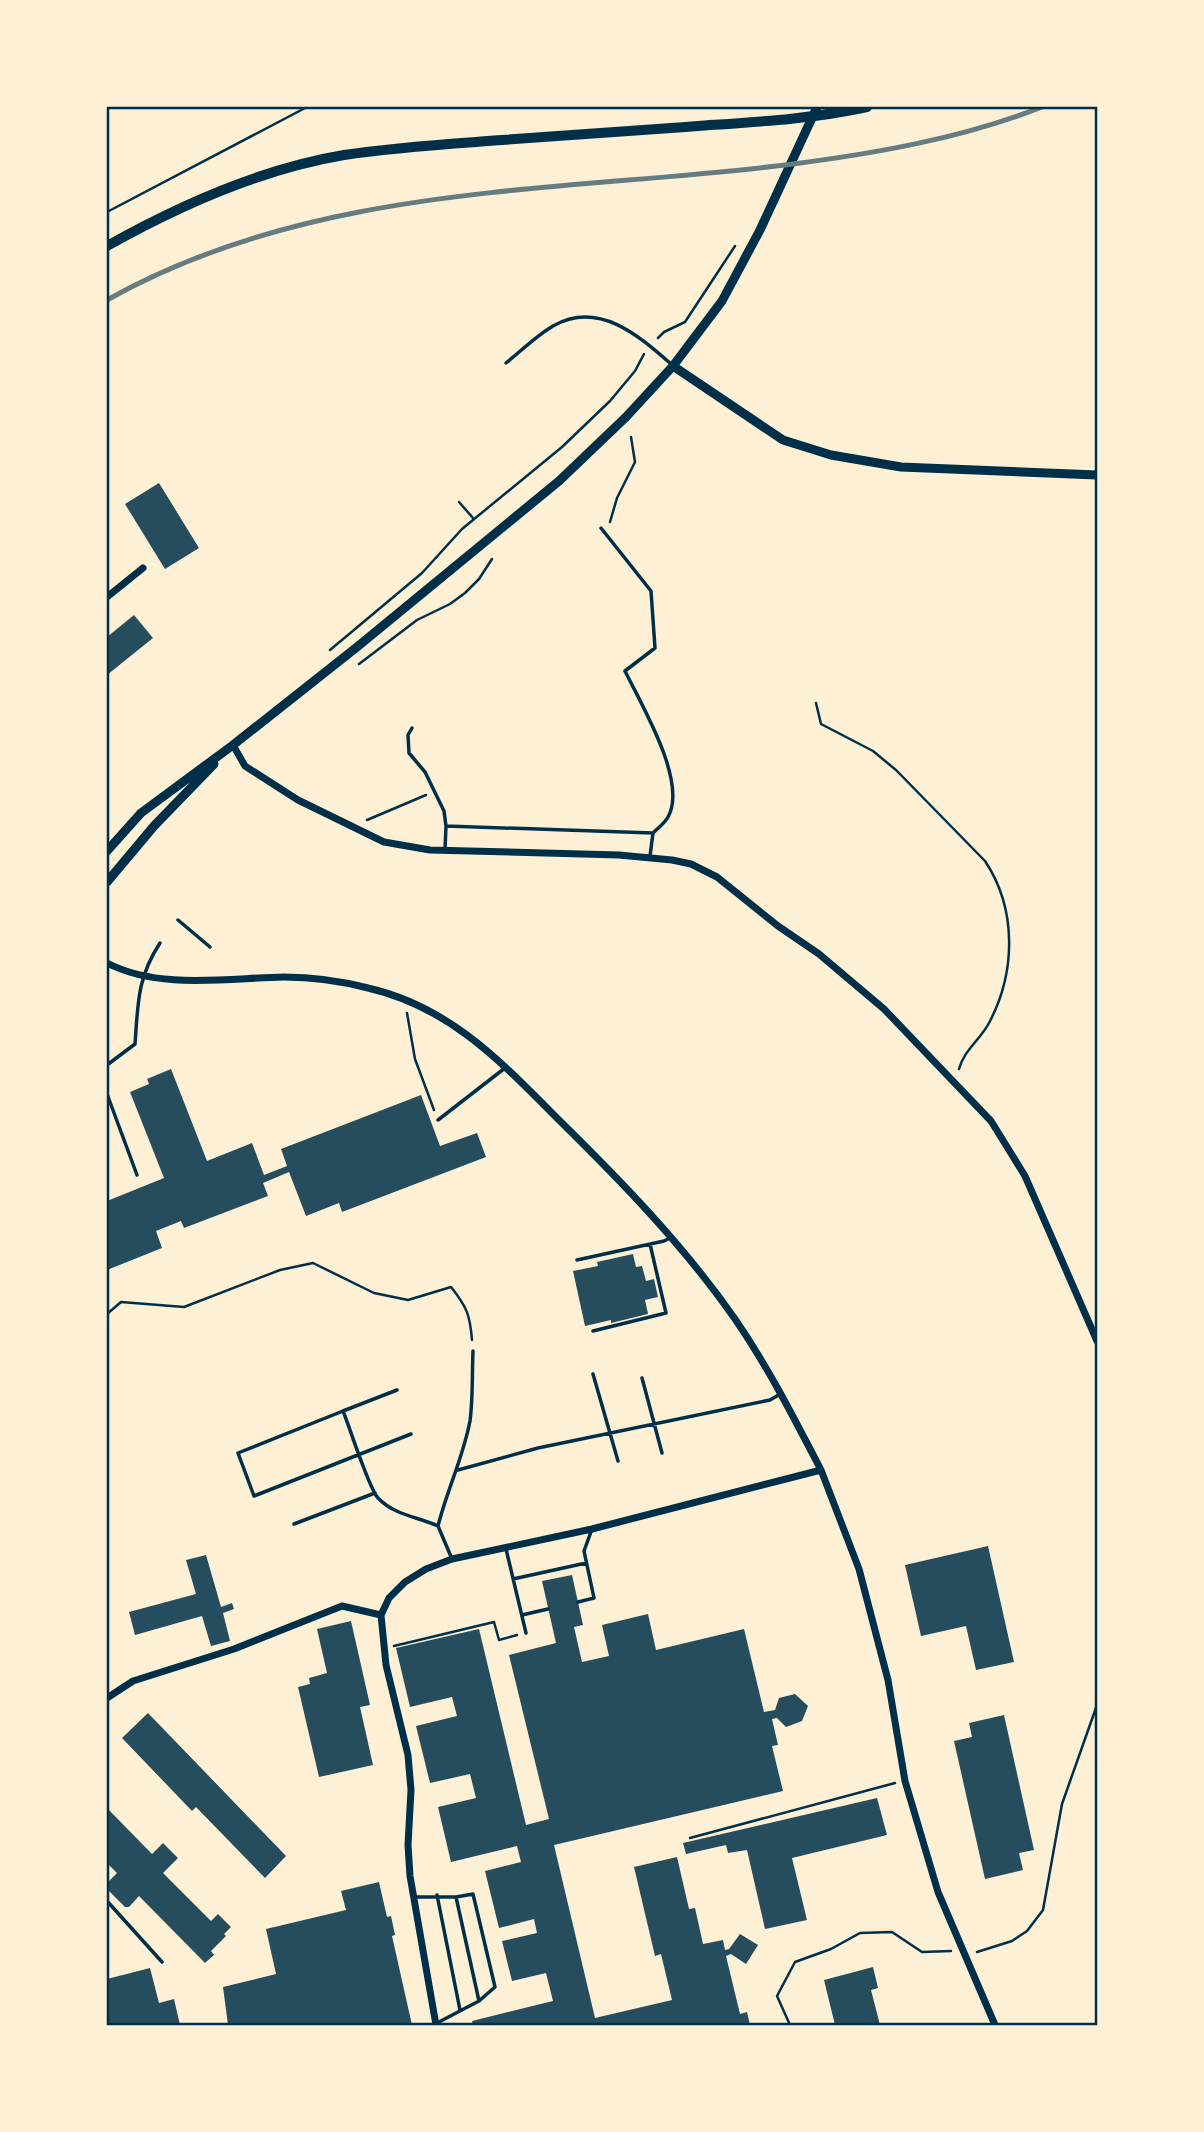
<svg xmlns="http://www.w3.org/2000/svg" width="1204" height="2132" font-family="Lato,sans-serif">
<rect width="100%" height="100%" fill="#fdf0d5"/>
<!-- building -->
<path fill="#264d5e" d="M159 483 199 548 165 569 125 504Z
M134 615 153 638 107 675V637Z
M171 1069 207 1161 252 1143 264 1175 287 1166 281 1149 421 1095 440 1146 477 1133 486 1157 342 1212 339 1203 306 1216 289 1172 263 1183 268 1196 184 1228 181 1221 156 1231 162 1248 107 1270V1201L164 1178 130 1092 149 1084 147 1079Z
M633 1254 636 1267 642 1266 646 1281 654 1279 658 1297 645 1300 648 1314 611 1323V1320L585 1326 573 1271 598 1266 597 1262Z
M988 1546 1014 1662 976 1670 966 1626 921 1636 905 1565Z
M206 1555 221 1607 232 1603 234 1609 223 1613 230 1641 211 1646 202 1616 135 1635 129 1612 196 1594 186 1560Z
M572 1575 583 1625 574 1627 582 1662 609 1656 602 1625 648 1614 656 1650 744 1629 764 1712 775 1710 779 1698 795 1694 808 1706 802 1721 786 1727 777 1718 772 1719 778 1745 772 1746 783 1791 554 1845 595 2018 672 2000 661 1954 655 1956 634 1867 677 1857 689 1909 695 1908 703 1944 723 1940 725 1950 729 1949 740 1934 758 1945 746 1964 731 1954 726 1956 740 2014 747 2012 750 2025H699L698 2023 689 2025H473L472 2021 553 2001 546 1973 512 1981 502 1941 537 1933 534 1919 499 1928 485 1871 521 1862 517 1846 451 1862 438 1807 476 1798 470 1774 430 1783 416 1726 457 1716 452 1697 410 1707 396 1648 479 1629 526 1825 549 1819 509 1655 556 1643 542 1581Z
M351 1621 370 1705 360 1707 373 1765 319 1777 298 1687 310 1684 309 1678 327 1673 317 1629Z
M148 1713 286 1856 265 1878 196 1807 192 1811 122 1738Z
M1004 1715 1034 1850 1019 1853 1023 1870 985 1879 954 1741 972 1737 969 1723Z
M877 1798 887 1835 792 1858 807 1920 765 1929 747 1850 728 1853 726 1845 686 1854 683 1843Z
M107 1808 152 1854 163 1843 178 1858 163 1873 211 1921 218 1914 231 1927 224 1934 226 1936 211 1951 214 1955 205 1963 139 1896 129 1907H125L107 1889V1883L117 1873 107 1863Z
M379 1882 387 1917 391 1916 395 1935 392 1936 412 2025H228L223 1987 276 1974 266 1929 346 1910 341 1891Z
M873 1967 878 1988 871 1990 880 2025H835L824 1980Z
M150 1968 159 2003 174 1999 180 2025H107V1979Z"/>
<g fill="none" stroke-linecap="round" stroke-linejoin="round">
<!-- path -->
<path stroke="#003049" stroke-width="2.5" d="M107 212 307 107
M658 338 664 332 685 322 735 246
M459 502 473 518
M610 522 617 498 635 462 631 437
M330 650 422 573 462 529 562 447 610 401 635 371 644 354
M359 664 417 620 450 604 465 593 479 579 492 559
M816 703 821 724 873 751 896 770 985 861C1017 909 1016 972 989 1023 980 1040 964 1050 959 1069
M367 820 426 795
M407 1013 415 1059 434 1110
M107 1314 121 1302 184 1307 280 1270 313 1263 374 1293 408 1300 451 1287C467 1307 470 1315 472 1340
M394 1646 494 1622 499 1640 517 1635
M690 1838 895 1783
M977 1952 1012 1941 1027 1931 1043 1910 1062 1804 1097 1705
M790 2025 777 1996 795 1962 831 1949 860 1933 892 1932 922 1952 951 1951"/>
<!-- service -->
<path stroke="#003049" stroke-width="3.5" d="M506 363C521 351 536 336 553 326 598 300 638 335 671 364
M412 728 408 735 409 753 425 772 444 811 446 826 445 849
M446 826 653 833C658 828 665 823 668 817 688 782 641 704 625 671L655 648 651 591 601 528
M650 856 653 833
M178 920 210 947
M107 1065 135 1044C138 1004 137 978 160 943
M107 1094 137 1175
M438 1120 505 1068
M577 1260 664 1241 670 1238
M593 1331 666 1313 650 1244
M593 1374 618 1461
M642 1378 662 1453
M343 1411 397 1390
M411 1434 254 1496 238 1453 343 1411C350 1428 369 1489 378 1498 394 1515 418 1517 438 1526
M458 1470 538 1448 770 1400 782 1393
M294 1524 375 1493
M438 1526C447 1490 463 1458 470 1421 473 1399 472 1374 473 1351
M438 1526 452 1559
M506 1549 526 1633
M513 1579 586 1563
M578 1602 594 1598 584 1551 592 1529
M522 1615 548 1609
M437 1895 460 2010
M414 1897H456L473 1894 495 1987 479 2001 437 2023
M456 1897 479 2001
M107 1901 162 1962"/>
<!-- minor -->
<path stroke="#003049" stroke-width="7" d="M107 597 143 568
M233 745 245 766 298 800 384 842 430 850 619 855 672 860 691 864 717 877 778 926 819 954 884 1009 991 1121 1025 1176 1097 1341
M107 963C159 990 227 978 284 977 312 977 341 981 368 988 451 1007 502 1063 560 1121 623 1183 684 1246 735 1319 768 1367 794 1418 821 1470
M107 1698 133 1681 234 1649 342 1606 381 1615
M436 2025 410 1876 408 1845 411 1790 408 1755 386 1665 381 1615 389 1598 405 1582 426 1569 452 1559 592 1529 821 1470 859 1569 888 1680 905 1781 938 1892 995 2025"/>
<!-- tertiary -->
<path stroke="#003049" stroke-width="9" d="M673 366 783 440 831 455 901 467 1097 475
M107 851 141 813 233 745 357 647 559 481 626 417 673 366 722 301 760 230 817 107
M107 882 154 826 214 764"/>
<!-- secondary -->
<path stroke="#003049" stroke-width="10" d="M107 246C180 205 260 169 344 155 396 147 449 144 502 140 568 135 633 131 698 126 755 122 812 119 867 107"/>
<!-- rail -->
<path stroke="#657d81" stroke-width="5" d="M107 300C315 183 555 193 785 165 872 154 960 139 1042 107"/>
</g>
<!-- border -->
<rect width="1204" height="2132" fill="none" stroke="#fdf0d5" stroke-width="217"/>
<rect x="108" y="108" width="988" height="1916" fill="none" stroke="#003049" stroke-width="2.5"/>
</svg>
